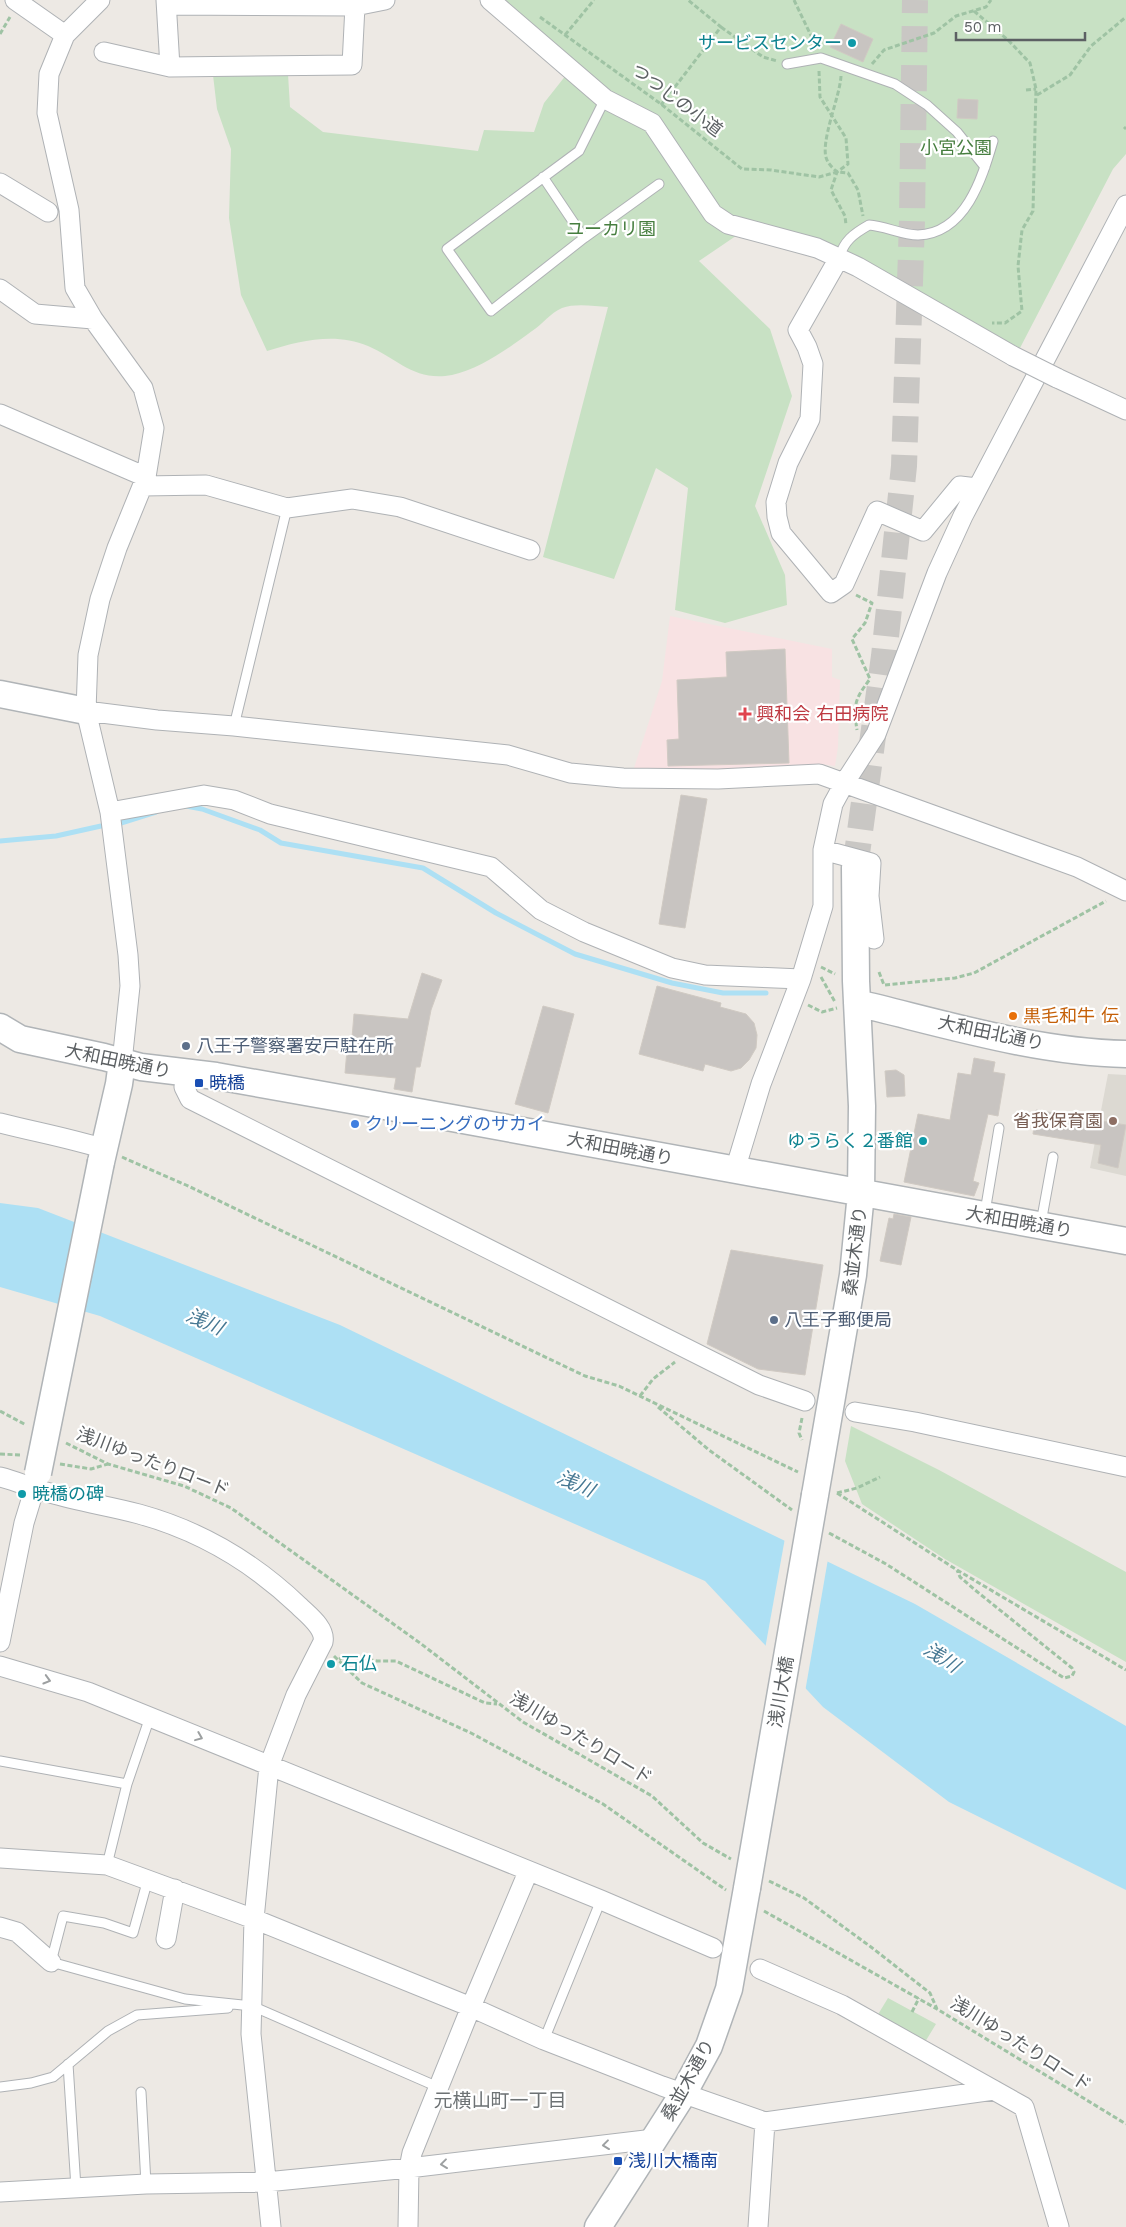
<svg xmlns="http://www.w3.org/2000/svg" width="1126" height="2227" font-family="'Work Sans','Noto Sans JP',sans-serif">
<rect width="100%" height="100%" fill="#ede9e4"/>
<!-- education -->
<path fill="#dcd9d2" d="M1108 1074 1126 1075V1176L1090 1168Z"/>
<!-- medical -->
<path fill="#f8e2e3" d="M670 616 832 649V677L840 680 838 747 835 766 821 764 674 773 634 768 662 681Z"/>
<!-- green -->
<path fill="#c8e1c4" d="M491 0H1126V154L1113 169 1020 348 804 237 752 225 699 261 770 329 792 396 755 506 785 575 787 605 725 623 675 610 688 488 656 468 614 579 543 557 608 307C594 306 575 303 562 308 550 313 543 324 532 331 509 348 480 369 452 375 415 382 398 359 368 346 335 332 299 341 267 351L241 295 229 218 231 149 217 109 213 75 288 74 290 107 323 132 478 151 484 130 534 132 544 103 574 65Z
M851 1426 939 1470 1126 1572V1662L945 1559 862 1504 845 1461Z
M888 1998 936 2024 922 2047 874 2021Z"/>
<!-- water -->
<path fill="#ade0f4" d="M0 1203 38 1208 340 1325 915 1604 1126 1726V1890L949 1802 823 1707 705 1581 100 1316 0 1287Z"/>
<!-- pier -->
<path fill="#ede9e4" d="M785 1538 828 1559 805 1692 765 1649Z"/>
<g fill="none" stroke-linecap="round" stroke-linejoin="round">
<!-- stream -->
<path stroke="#ade0f4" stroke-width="5" d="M186 806 202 809 260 830 281 843 423 868 496 913 575 954 672 983 723 993H766
M121 823 156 812
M0 841 56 836 101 826"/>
</g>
<!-- building -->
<path fill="#c8c4c1" stroke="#d0cac3" d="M841 24 873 39 863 62 830 47Z
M958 99 978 100 977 119 957 118Z
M785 649 789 763 668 766 667 740 679 739 677 680 727 677 726 652Z
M681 795 707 799 685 928 659 924Z
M422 973 442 980 431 1010 420 1067H416L412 1092 394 1089 396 1078 345 1073 347 1050H351L354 1014 408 1019Z
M657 986 721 1003 720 1007 746 1014 754 1023 757 1035 756 1048 749 1060 741 1068 731 1071 705 1064 703 1071 639 1054Z
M543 1006 574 1014 548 1113 515 1104Z
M974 1058 995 1062 993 1072 1005 1074 998 1116 988 1114 973 1181 979 1183 974 1196 904 1182 918 1114 950 1120 958 1073 971 1075Z
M896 1070 904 1075 905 1096 887 1097 885 1071Z
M1036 1110 1126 1125 1118 1168 1098 1163 1101 1145 1033 1134Z
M894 1214 911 1217 901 1265 880 1261 889 1218 893 1219Z
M731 1250 823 1265 805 1375 758 1369 707 1344Z"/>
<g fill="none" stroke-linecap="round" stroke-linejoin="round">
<!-- secondary-tunnel -->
<path stroke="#c9c7c4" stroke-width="26" stroke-dasharray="26 13" stroke-linecap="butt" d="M855 868 884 656 904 466 912 221 915 0"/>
<!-- lane casing -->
<g stroke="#afb2b5" stroke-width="11">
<path id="lane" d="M787 64 821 58 895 84 927 105 957 132 985 167
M605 99 579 151 447 249 491 311 584 238 659 184
M543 177 584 238
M839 258C844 241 853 234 869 225 885 226 902 235 918 235 966 233 982 178 993 141
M234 726 287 508
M985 1212 999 1128
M1041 1223 1053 1157
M0 1761 127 1784
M107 1865 127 1784 150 1717
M148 1879 133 1933 104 1923 63 1916 51 1962 185 1999 252 2006 438 2087
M544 2040 601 1900
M68 2064 76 2188
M0 2087 31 2083 53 2077 108 2031 137 2015 228 2008
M141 2092 146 2184"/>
</g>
<!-- street casing -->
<g stroke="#afb2b5" stroke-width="21">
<path id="street" d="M15 0 65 35
M100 0 65 35 49 74 47 113 69 210 75 288 93 319 143 388 154 428 146 477 117 548 100 599 88 655 86 711 110 812 128 955 130 986 122 1062
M166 0 170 67
M490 0 605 99 652 123 713 214 728 224 817 248 858 267 1013 356
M167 5 355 6
M104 52 170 67 352 65 355 6 385 0
M0 183 48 212
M839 258 798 330 807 347 813 364 810 419 788 463 776 502 777 517 781 533 831 593 844 584 877 511 923 531 960 486 977 488
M0 289 35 314 93 319
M1057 378 1126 410
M0 414 146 477
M143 486 206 485 287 508 352 499 400 507 530 550
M86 711 157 720 234 726 508 755 570 773 623 778 718 779 819 774 1077 867 1126 891
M110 812 204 795 234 800 270 814 491 867 541 910 584 932 672 968 705 975 801 979
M823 850 871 863 869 896 874 939
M186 1074 184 1087 190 1099 759 1385 805 1401
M0 1123C35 1132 69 1138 104 1149
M735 1170 761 1084 801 979 823 906V850L833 804 845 782 876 734 937 573 963 516 1126 205
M855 1412 915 1422 1126 1467
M0 1477C17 1481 33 1489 50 1493 80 1502 110 1506 139 1514 201 1531 253 1562 299 1606 308 1615 326 1628 323 1642L296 1695 269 1766 254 1919 251 2034 271 2227
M0 1642 24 1523 35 1487
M0 1666 88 1692 601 1900 713 1948
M0 1858 107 1865 254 1919 471 2007 544 2040 662 2086 765 2122 994 2090
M0 1927 17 1932 51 1962
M166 1939 175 1889
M760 1969 842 2005 1024 2107 1059 2227
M0 2192 146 2184 266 2182 409 2168 654 2139
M408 2227 409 2168 412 2153 471 2007 528 1872
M758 2227 765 2122"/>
</g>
<!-- secondary casing -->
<g stroke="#b0b4b7" stroke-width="29">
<path id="secondary" d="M0 694 86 711
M857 1003C945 1024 1035 1052 1126 1054
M0 1027 20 1039 104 1057 141 1067 216 1076 452 1118 1126 1241
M101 1162 119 1084 122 1062
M815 1495 853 1275 861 1193 862 1106 856 981 855 868
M598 2227 683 2094 709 2046 729 1989 747 1888"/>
</g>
<!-- path -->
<path stroke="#9fc3a4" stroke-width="3" stroke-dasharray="5 2.5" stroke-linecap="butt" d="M794 0 816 46
M974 11 1008 40 1030 63 1036 89 1033 211 1022 230 1018 266 1022 311 1005 323H992
M540 17 661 104 742 169 771 170 819 177 837 172
M721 27 763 57 777 61
M0 34 10 17
M565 35 594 0
M872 64 884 50 934 33 956 16 986 7 991 0
M819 71 820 97 846 138 848 164 837 172 831 190 845 216 846 225
M841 76C840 97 819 144 827 160 829 165 834 169 837 172L848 173 858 190 863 216
M1026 90 1036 89
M1037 95 1070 75 1091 46 1126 17
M661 105 721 27 688 0
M1124 129 1126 127
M856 595 872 603 865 623 852 639 870 679C855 699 853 704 857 730
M821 967 835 974
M879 972 884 985 955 978 974 973 1106 901
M821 977 835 1002
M808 1005 822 1012 837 1008
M122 1157 186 1185 585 1376 619 1386 798 1472
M640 1396 653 1379 675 1362
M658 1407 709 1450 792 1510
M0 1411 26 1425
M802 1418 799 1433 802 1440
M66 1443 108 1464 184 1486 231 1508 420 1643 523 1722 652 1796 703 1843 731 1859
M0 1454 20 1455
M60 1464 91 1469 108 1464
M837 1493 957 1570 1126 1670
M837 1493 857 1488 880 1477
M829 1533 886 1564 1064 1678 1072 1676 1074 1672 1072 1668 975 1590 960 1577 957 1570
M334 1656 362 1683 471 1733 603 1804 726 1890
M339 1659 350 1656 377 1661H396L485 1703 497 1704
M769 1881 804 1898 871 1947 930 1993 937 2009 1126 2124
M764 1911 937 2009
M912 2012 919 1998"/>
<!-- lane -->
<use href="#lane" stroke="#fff" stroke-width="9"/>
<!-- street -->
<use href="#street" stroke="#fff" stroke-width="19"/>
<!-- secondary -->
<use href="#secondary" stroke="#fff" stroke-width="26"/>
<!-- street-bridge casing -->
<g stroke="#afb2b5" stroke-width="21" stroke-linecap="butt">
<path id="street-bridge" d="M1013 356 1057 378"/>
</g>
<!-- secondary-bridge casing -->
<g stroke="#b0b4b7" stroke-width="29" stroke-linecap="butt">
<path id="secondary-bridge" d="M38 1473 101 1162
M747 1888 815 1495"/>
</g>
<!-- street-bridge -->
<use href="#street-bridge" stroke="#fff" stroke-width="19"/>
<!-- secondary-bridge -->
<use href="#secondary-bridge" stroke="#fff" stroke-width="26"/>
</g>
<!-- one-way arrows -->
<defs><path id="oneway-chevron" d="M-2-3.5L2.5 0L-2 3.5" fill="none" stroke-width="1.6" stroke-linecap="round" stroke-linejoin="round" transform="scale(1.25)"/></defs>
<g stroke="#9da0a1">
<use href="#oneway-chevron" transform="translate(47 1680) rotate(16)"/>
<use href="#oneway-chevron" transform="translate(199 1737) rotate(22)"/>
<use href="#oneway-chevron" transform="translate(606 2145) rotate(173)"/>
<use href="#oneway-chevron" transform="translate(444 2164) rotate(173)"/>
</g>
<!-- markers -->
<g fill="#0f9aa8" stroke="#fff" stroke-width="2">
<circle cx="852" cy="43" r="5"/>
<circle cx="923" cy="1141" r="5"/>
<circle cx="22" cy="1494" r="5"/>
<circle cx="331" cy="1664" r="5"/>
</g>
<path fill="#e0444e" stroke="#fff" stroke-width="2" d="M742.5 706.5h5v5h5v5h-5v5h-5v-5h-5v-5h5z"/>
<circle fill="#e8710a" stroke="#fff" stroke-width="2" cx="1013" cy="1016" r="5"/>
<g fill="#5c6f8a" stroke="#fff" stroke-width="2">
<circle cx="186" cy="1046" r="5"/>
<circle cx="774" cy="1320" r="5"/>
</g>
<g fill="#1a4fb4" stroke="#fff" stroke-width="2">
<rect x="194" y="1078" width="10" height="10" rx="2.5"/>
<rect x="613" y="2156" width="10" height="10" rx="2.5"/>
</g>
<circle fill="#8d6e63" stroke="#fff" stroke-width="2" cx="1113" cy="1121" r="5"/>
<circle fill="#3f7fe0" stroke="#fff" stroke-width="2" cx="355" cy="1124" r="5"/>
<g text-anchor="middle" stroke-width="4.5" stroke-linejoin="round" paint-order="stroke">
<!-- culture labels -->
<g font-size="18" fill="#0d838f" stroke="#fff" text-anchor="end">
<text x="842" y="49">サービスセンター</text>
<text x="913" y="1147">ゆうらく２番館</text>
<text x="32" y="1500" text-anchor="start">暁橋の碑</text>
<text x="341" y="1670" text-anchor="start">石仏</text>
</g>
<!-- street labels -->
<g font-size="18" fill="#5c6063" stroke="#fff">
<text transform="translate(677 100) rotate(37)" y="6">つつじの小道</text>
<text transform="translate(991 1033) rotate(12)" y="6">大和田北通り</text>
<text transform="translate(118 1061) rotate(12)" y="6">大和田暁通り</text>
<text transform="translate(620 1149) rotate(11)" y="6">大和田暁通り</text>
<text transform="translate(1019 1222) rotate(10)" y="6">大和田暁通り</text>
<text transform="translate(855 1251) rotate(-83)" y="6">桑並木通り</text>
<text transform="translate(153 1462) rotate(21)" y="6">浅川ゆったりロード</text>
<text transform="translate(781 1692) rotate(-80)" y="6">浅川大橋</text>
<text transform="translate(581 1738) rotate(31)" y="6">浅川ゆったりロード</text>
<text transform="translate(1021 2044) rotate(32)" y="6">浅川ゆったりロード</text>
<text transform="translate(688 2080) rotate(-61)" y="6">桑並木通り</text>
</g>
<!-- park labels -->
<g font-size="18" fill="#467e3f" stroke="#fff">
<text x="956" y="154">小宮公園</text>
<text x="611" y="235">ユーカリ園</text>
</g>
<!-- health labels -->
<g font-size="18" fill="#be3a42" stroke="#fff" text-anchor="start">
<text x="756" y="720">興和会 右田病院</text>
</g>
<!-- food labels -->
<g font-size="18" fill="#c56008" stroke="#fff" text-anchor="start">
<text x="1023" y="1022">黒毛和牛 伝</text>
</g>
<!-- service labels -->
<g font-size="18" fill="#4e5e75" stroke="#fff" text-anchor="start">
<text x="196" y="1052">八王子警察署安戸駐在所</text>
<text x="784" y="1326">八王子郵便局</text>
</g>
<!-- transit labels -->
<g font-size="18" fill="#164399" stroke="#fff" text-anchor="start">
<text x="209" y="1089">暁橋</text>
<text x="628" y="2167">浅川大橋南</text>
</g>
<!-- education labels -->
<g font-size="18" fill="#785e54" stroke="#fff" text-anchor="end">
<text x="1103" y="1127">省我保育園</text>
</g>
<!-- shop labels -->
<g font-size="18" fill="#366cbe" stroke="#fff" text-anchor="start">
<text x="365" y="1130">クリーニングのサカイ</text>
</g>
<!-- water labels -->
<g font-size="19" font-style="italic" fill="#467893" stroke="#fff">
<text transform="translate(205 1321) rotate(24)" y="7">浅川</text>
<text transform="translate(576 1483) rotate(24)" y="7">浅川</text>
<text transform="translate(942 1657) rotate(33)" y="7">浅川</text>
</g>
<!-- neighbourhood labels -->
<g font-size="19" fill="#6d7274" stroke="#fff">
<text x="500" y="2107">元横山町一丁目</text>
</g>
</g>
<!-- scale -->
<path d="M956 32v8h129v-8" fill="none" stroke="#5c6063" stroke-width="2.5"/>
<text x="964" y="32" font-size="15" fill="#5c6063" stroke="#ffffff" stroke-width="4" paint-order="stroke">50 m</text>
</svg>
